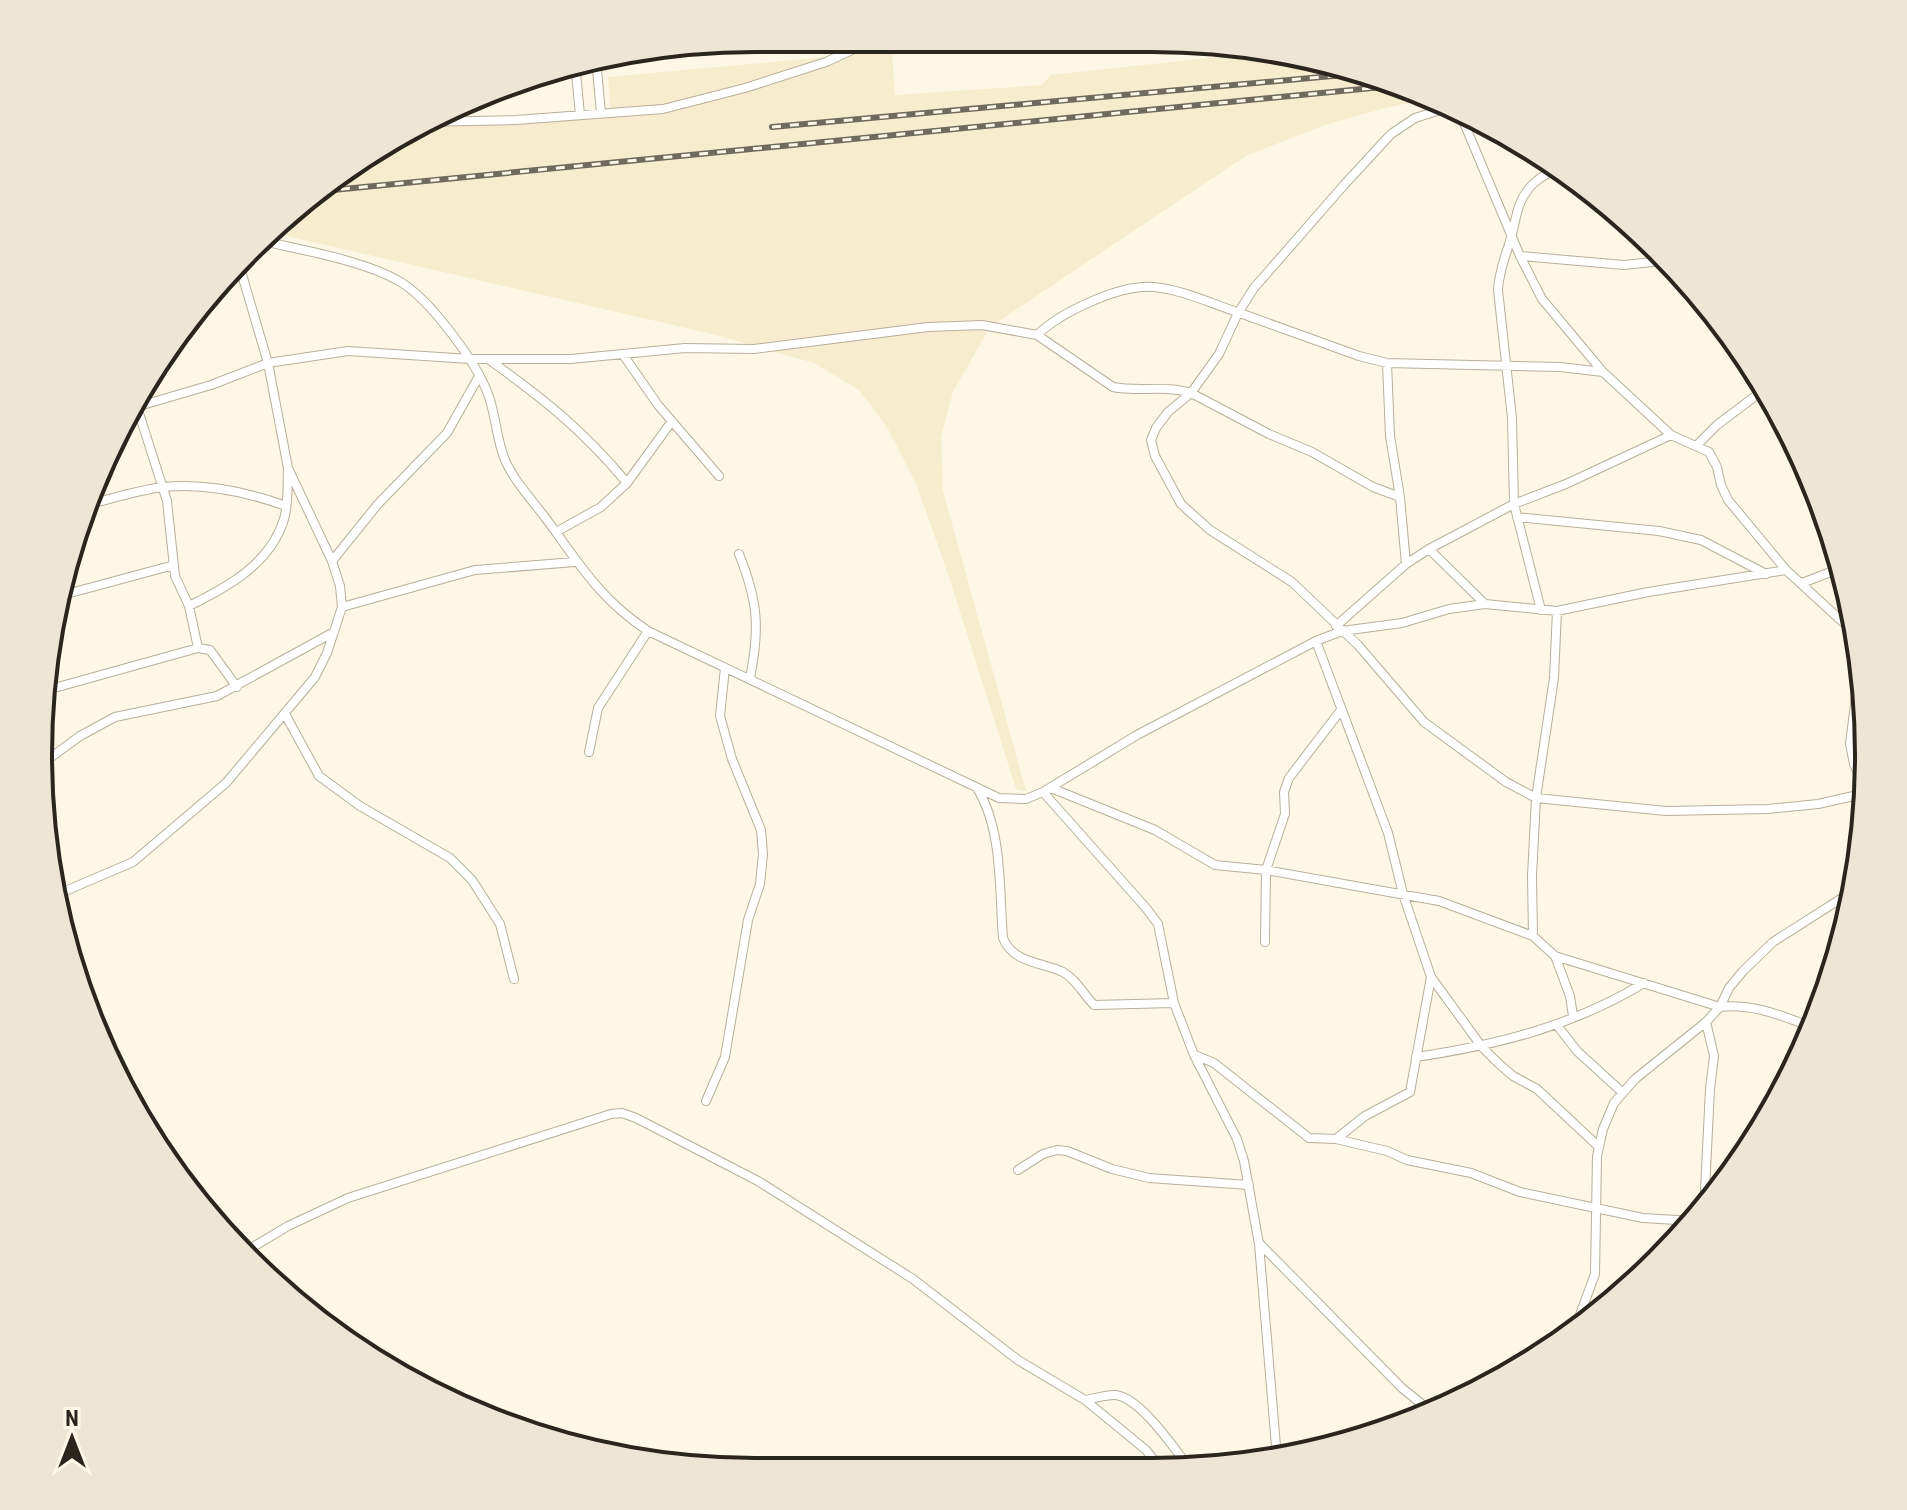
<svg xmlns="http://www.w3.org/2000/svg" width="1907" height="1510" font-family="'Roboto Condensed',sans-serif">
<rect width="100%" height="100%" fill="#fff7e5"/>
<!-- built -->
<path fill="#f8ecce" d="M892 51 895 95 1042 85 1051 75 1263 52 1383 76 1432 99 1389 107 1325 125 1246 156 990 327 953 392 941 437 943 491 1026 791 1016 789 949 577 917 486 887 427 859 390 814 363 708 333 269 232 397 134 407 130 611 114 608 77Z"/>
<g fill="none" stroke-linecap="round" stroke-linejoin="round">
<!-- minor casing -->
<g stroke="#b8af9a" stroke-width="10">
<path id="minor" d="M596 59 601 113
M575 62 580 115
M1450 107 1415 118 1391 134 1344 185 1254 288 1238 313 1219 354 1191 393 1168 412 1156 428 1151 440 1155 456 1181 504 1210 530 1292 582 1358 645 1424 722 1506 782 1536 798 1666 811 1768 809 1818 804 1867 793
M1459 111 1520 256 1542 299 1603 372 1671 435 1709 452 1717 467 1721 485 1728 500 1786 570
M424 122 516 120 663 109 745 88 826 62 878 38
M259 240C300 250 363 260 399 281 430 299 480 366 490 400 496 419 497 441 505 460 514 481 533 501 547 520 581 566 599 598 648 631L999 798 1026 799 1043 792 1137 735 1316 641 1342 631 1402 623 1449 609 1485 604 1557 611 1648 592 1786 570 1857 635
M1520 256 1624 265 1662 261
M1037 335C1061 312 1120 284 1154 287 1183 290 1210 303 1237 312 1278 327 1318 341 1359 356L1387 363 1560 367 1603 372
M624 356 658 405 719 476
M488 359C543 398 584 431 627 483
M1387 363 1390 436 1400 497 1406 564
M137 407 167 501 175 576 189 606 198 648 210 650 237 687
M129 409 211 385 268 363 348 351 470 359H571L685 348 754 349 928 327 982 325 1037 335 1113 387C1138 392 1166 385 1191 393L1269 434 1312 452 1373 487 1400 497
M1697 445 1717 425 1766 388
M90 504C114 498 139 490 163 487 205 483 247 492 286 506
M1517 517 1659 531 1701 540 1766 574
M556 532 601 507 627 483 672 421
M1429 549 1485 604
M739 554C758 601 760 629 750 678
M332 561 378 504 447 433 479 376
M1802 583 1841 568
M59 596 174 565
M189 606C228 587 271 563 284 519 289 503 287 484 288 468
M342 607 475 570 575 562
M1541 610 1514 504 1512 418 1498 290C1499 269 1507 253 1512 234 1516 219 1517 204 1527 191 1534 180 1547 174 1558 168
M1336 626 1406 564 1429 549 1514 504 1566 484 1671 435
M1316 641 1388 833 1403 894 1431 977 1482 1047 1498 1063 1513 1076 1537 1089 1599 1147
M1861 656 1850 744 1854 764 1867 793
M47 690 198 648
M285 714 319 776 360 806 450 858 472 880 500 924 514 979
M589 752 598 708 648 631
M39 766 80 736 115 717 217 696 334 632
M977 788C1003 830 999 890 1003 938 1013 963 1041 962 1063 972 1077 980 1083 994 1094 1005L1174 1003
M1051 788 1155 830 1215 865 1266 870 1439 901 1533 936 1555 956 1570 996 1573 1016
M1043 792 1146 908 1158 924 1174 1003 1194 1055 1237 1139 1244 1161 1259 1244 1277 1458
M56 895 133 862 226 783 315 677 327 653 342 607 340 586 332 561 288 468 268 363 238 261
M60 921 64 930 62 941
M1533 936 1532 876 1536 798 1554 678 1557 611
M1265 942 1266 870 1285 814 1284 792 1289 778 1341 710
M1555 956 1720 1007C1752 1003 1782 1016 1812 1027
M1556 1024 1577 1051 1623 1093
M1195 1055 1214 1063 1309 1138 1336 1139 1387 1151 1407 1160 1471 1173 1520 1192 1643 1218 1693 1221
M1416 1057C1497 1045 1573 1026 1644 983
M706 1101 725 1057 748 920 760 884 763 854 761 830 732 759 720 716 725 668
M1336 1139 1365 1116 1410 1092 1431 977
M1018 1170 1043 1154 1057 1150 1067 1151 1112 1169 1149 1178 1249 1185
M1704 1210 1710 1089 1714 1056 1706 1022
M1260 1244 1402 1388 1429 1410
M243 1253 288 1226 348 1198 611 1114 622 1113 636 1118 758 1181 913 1279 1018 1360 1085 1400 1146 1450 1163 1471
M1574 1331 1595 1274 1597 1156 1603 1129 1614 1103 1635 1079 1706 1022 1720 1007 1729 988 1743 971 1773 942 1853 891
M1085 1400C1094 1399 1106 1394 1116 1395 1142 1399 1175 1450 1191 1470"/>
</g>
<!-- minor -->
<use href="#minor" stroke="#fff" stroke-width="8"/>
<!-- rail casing -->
<g stroke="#6f695e" stroke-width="6">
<path id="rail" d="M772 127 1365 73
M323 191 1403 85"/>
</g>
<!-- rail -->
<use href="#rail" stroke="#fff7e5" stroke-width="3" stroke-dasharray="9" stroke-linecap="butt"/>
</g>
<!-- crop -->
<path d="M0 0H1907V1510H0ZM755 52H1152A703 703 0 0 1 1855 755V755A703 703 0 0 1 1152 1458H755A703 703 0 0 1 52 755V755A703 703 0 0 1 755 52Z" fill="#eee6d5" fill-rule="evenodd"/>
<path fill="none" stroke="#2a261e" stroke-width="4" d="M755 52H1152A703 703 0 0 1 1855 755V755A703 703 0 0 1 1152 1458H755A703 703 0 0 1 52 755V755A703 703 0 0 1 755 52Z"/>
<!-- north arrow -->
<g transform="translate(72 1438)" stroke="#fff7e5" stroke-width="6" paint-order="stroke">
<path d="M0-6L14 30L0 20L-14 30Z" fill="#2a261e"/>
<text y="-12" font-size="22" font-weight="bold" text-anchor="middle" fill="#2a261e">N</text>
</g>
</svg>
